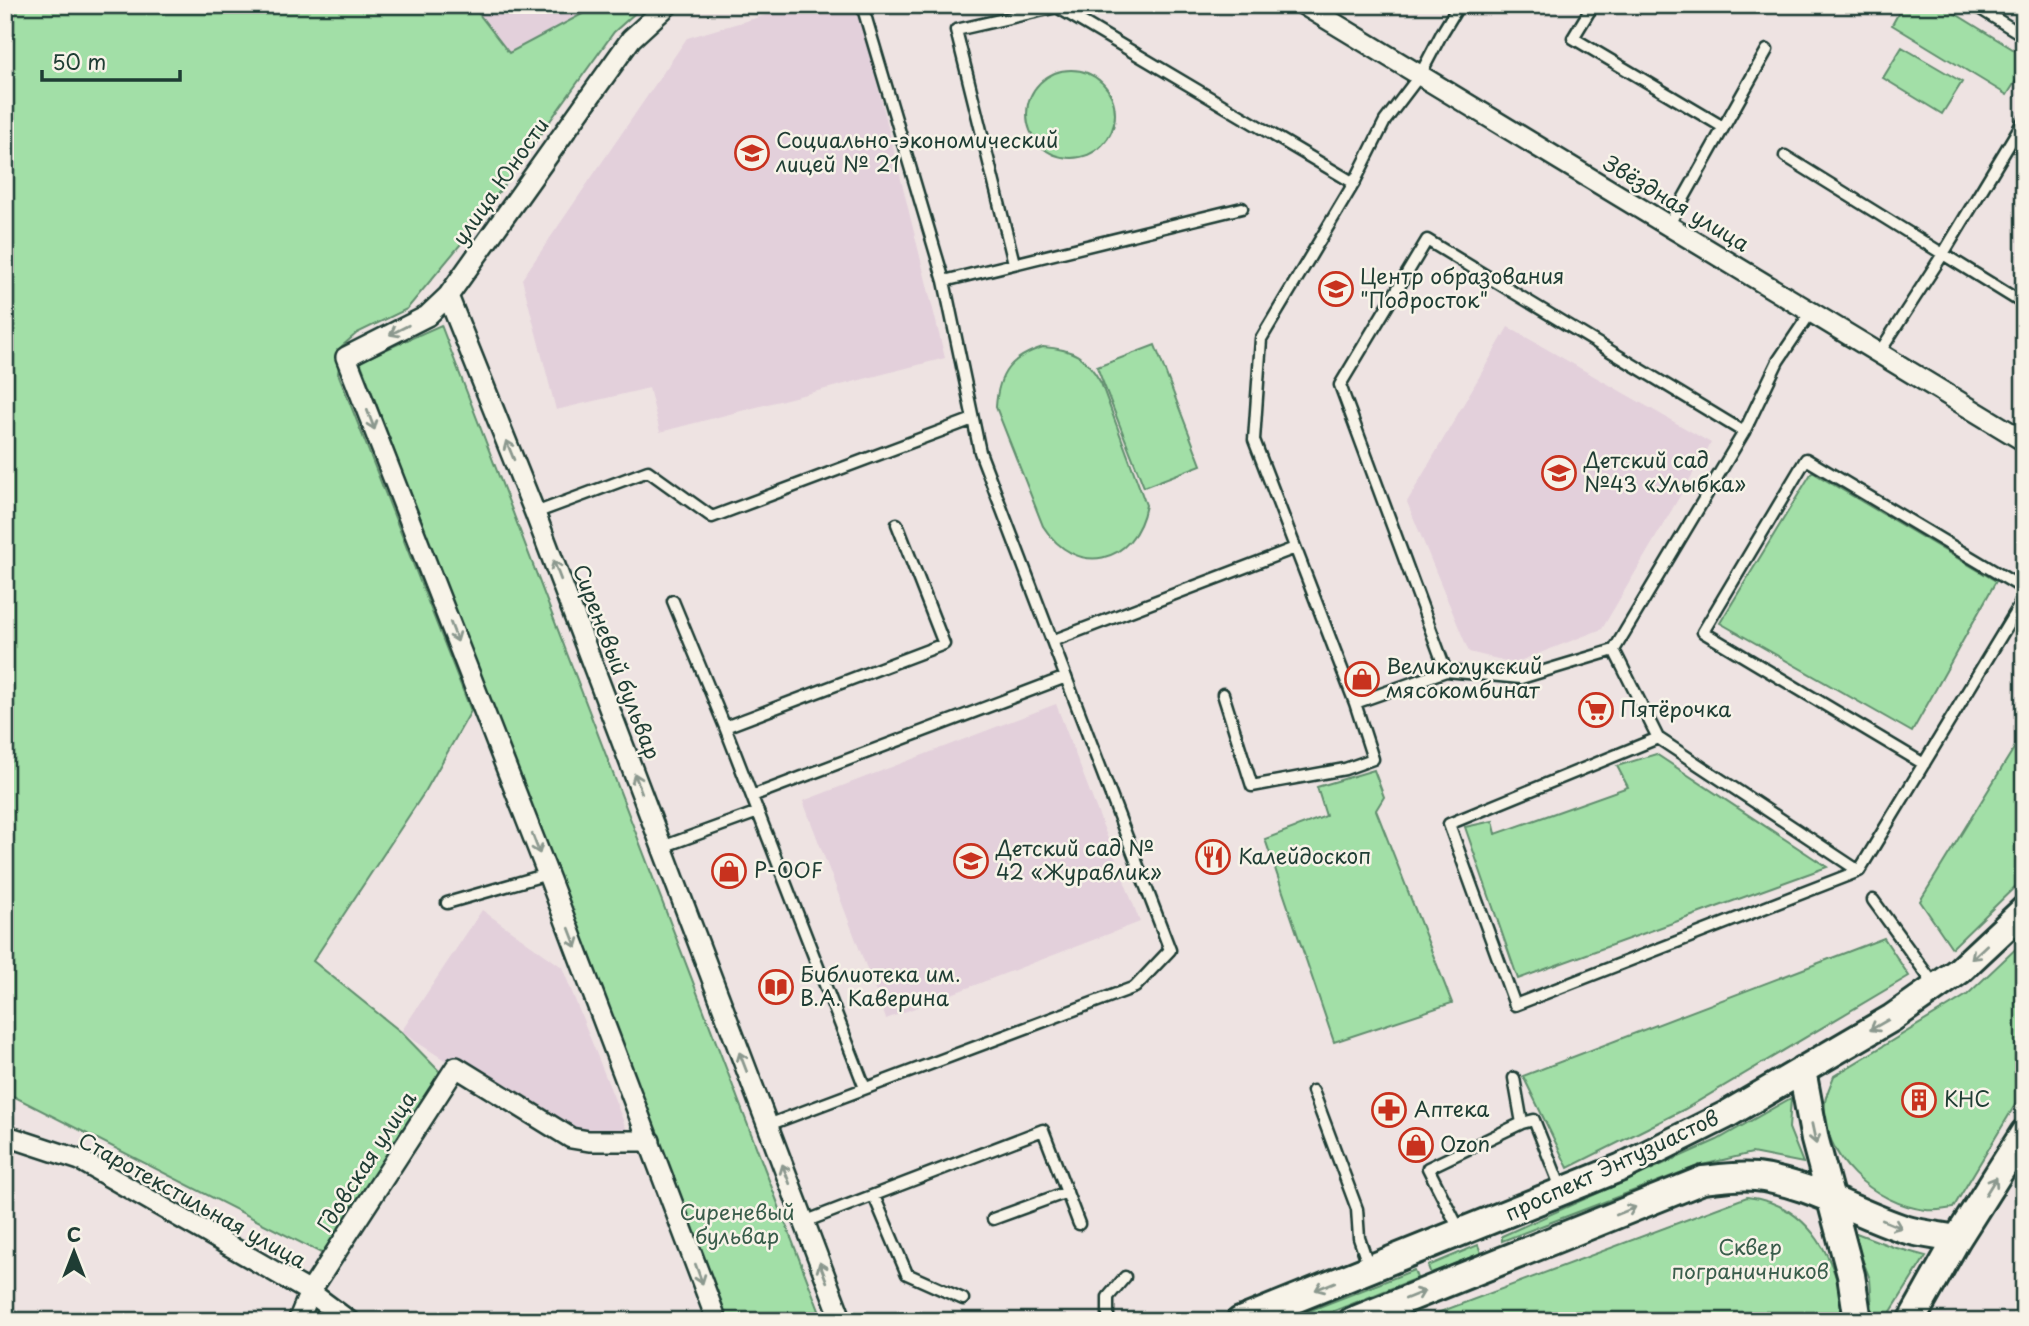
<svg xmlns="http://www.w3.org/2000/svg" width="2029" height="1326" font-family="'Playpen Sans',sans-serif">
<rect width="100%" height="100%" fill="#eee3e2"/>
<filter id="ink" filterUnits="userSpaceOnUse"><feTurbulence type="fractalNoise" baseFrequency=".0143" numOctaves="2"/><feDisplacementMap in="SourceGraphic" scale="14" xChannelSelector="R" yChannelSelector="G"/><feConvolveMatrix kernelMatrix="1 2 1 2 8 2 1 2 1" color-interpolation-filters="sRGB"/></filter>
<g filter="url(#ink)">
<!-- built -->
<path fill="#e3d0db" d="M472 5H599L509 53Z
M800 5H858L945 358 660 432 649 388 556 410 522 279 687 38Z
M1508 327 1711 443 1602 629 1514 663 1469 652 1407 502Z
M1056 704 1140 922 886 1019 803 801Z
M482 910 562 967 632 1143H574L401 1032Z"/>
<!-- green -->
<path fill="#a2dfa7" stroke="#608e6e" stroke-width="2" d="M5 5H472L509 53 599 5H644L614 32 465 239 407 309 357 333 342 346 338 373 471 711 426 790 313 961 401 1032 440 1072 325 1255 5 1092Z
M1903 5H1941L2024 56V68L2007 95 1892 25Z
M1902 47 1962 82 1942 114 1883 78Z
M1027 114a44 44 0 1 1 88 0a44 44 0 1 1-88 0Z
M441 325 823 1321H724L360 361Z
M1155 345 1201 465 1144 487 1097 367Z
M1043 347C1073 349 1086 356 1101 383L1146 505C1135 565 1076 578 1043 526L996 407C998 373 1011 357 1043 347Z
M1812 472 1996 581 1912 732 1720 623Z
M2024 732V878L1952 948 1920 901Z
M1656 754 1827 867 1518 979 1465 827 1493 821 1496 834 1628 787 1617 766Z
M1374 770 1384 797 1376 810 1452 1003 1334 1042 1265 839 1326 816 1317 787Z
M1884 938 1909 976 1685 1109 1568 1168 1523 1076Z
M2024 941V1090L1953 1208C1945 1209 1935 1211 1926 1210 1875 1204 1820 1157 1825 1102 1826 1094 1831 1084 1834 1076L1967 995Z
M1791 1098 1789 1128 1803 1163 1752 1153 1698 1166 1502 1241V1236L1717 1140Z
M1747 1197C1810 1204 1840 1262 1844 1321H1416Z
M1851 1231 1893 1247 1926 1256 1885 1321H1873L1870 1279Z
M1478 1245 1481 1253 1431 1274 1428 1266Z
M1414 1270 1417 1278 1309 1321H1283Z"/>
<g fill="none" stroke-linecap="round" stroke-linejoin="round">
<!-- lane casing -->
<g stroke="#1f3d34" stroke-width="15">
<path id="lane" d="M862 5 944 281 1242 208
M1593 5 1573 38 1723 127
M1974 5 2024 36
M1785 156 1943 254 2024 120
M1668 226 1767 50
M1014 263 956 30 1057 7 1354 183
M1879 353 1943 254 2024 304
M1744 432 1427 240 1340 385 1446 671 1521 678 1614 650 1744 432 1778 361 1811 312
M535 513 648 471 712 517 973 419
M673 601 725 727 865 1088
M1052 641 1295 548
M1614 650 1658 738
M1223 694 1252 786 1345 769 1373 759 1355 703 1446 671
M1355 703 1254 440 1261 339 1354 183 1385 121 1420 75 1442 33 1459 5
M725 727 944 644 897 524
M1924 764 1703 632 1806 459 2024 589
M752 796 1066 677
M662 847 758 812
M1859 871 1658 738 1449 824 1515 1005 1859 871 2024 598
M1873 900 1936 987
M447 903 548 874
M1514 1078 1522 1123 1534 1120 1561 1188
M1313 1091 1357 1209 1359 1238 1369 1267
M768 1125 1135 987 1170 950 980 452 944 281
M874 1196 907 1274 963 1299
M993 1219 1067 1192
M804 1222 1043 1130 1079 1224
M1460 1231 1428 1168 1522 1123
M1108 1321V1297L1125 1277"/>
</g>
<!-- street casing -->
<g stroke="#1f3d34" stroke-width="24">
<path id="street" d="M668 5 631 39 448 296 427 316 346 357 550 880 717 1321
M1304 5 2024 441
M448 296 535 513 842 1321
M5 1139 13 1138 80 1160 310 1292 349 1321
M298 1321 310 1292 456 1067 571 1138 589 1141H650"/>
</g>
<!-- secondary casing -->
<g stroke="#1f3d34" stroke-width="32">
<path id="secondary" d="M1802 1070 1815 1140 1851 1275 1858 1321
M1240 1321 1622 1167 1726 1115 1892 1018 1959 971 2024 910
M1352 1321 1703 1180C1720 1178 1738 1175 1756 1177 1809 1183 1855 1213 1904 1229 1921 1234 1940 1236 1957 1239
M1911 1321 1957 1239 2024 1133"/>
</g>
<!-- lane -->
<use href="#lane" stroke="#f7f3e8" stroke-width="10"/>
<!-- street -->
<use href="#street" stroke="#f7f3e8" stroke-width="19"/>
<!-- secondary -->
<use href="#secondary" stroke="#f7f3e8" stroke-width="26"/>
</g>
<!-- one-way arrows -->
<defs><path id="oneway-shaft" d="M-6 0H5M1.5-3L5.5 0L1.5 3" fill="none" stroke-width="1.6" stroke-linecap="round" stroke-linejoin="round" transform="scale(1.75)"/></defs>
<g stroke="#8b988e">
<use href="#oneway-shaft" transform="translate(399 330) rotate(153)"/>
<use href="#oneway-shaft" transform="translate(371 420) rotate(69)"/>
<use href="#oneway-shaft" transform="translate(510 450) rotate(-112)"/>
<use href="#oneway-shaft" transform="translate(557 570) rotate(-111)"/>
<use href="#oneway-shaft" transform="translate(454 632) rotate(69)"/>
<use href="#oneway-shaft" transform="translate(638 783) rotate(-111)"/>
<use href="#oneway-shaft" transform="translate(536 844) rotate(69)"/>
<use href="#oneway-shaft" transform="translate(573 938) rotate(69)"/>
<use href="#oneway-shaft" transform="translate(1979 952) rotate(137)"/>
<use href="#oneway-shaft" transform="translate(1879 1025) rotate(150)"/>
<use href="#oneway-shaft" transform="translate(743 1062) rotate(-111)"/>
<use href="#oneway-shaft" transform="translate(1814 1134) rotate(78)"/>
<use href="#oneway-shaft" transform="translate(786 1174) rotate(-111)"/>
<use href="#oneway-shaft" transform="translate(1991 1186) rotate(-58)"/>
<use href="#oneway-shaft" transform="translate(1626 1211) rotate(-22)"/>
<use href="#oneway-shaft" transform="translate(1892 1224) rotate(22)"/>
<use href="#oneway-shaft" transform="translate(823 1272) rotate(-111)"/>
<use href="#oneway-shaft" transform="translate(699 1274) rotate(70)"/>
<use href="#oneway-shaft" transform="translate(1325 1286) rotate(158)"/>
<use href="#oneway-shaft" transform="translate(1415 1295) rotate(-22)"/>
</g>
</g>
<!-- icons -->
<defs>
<g id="school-ring" transform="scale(1.75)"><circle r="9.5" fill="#f7f3e8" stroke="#c8321e" stroke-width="1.5"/><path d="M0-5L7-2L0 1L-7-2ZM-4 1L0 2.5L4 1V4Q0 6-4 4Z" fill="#c8321e"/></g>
<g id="shop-ring" transform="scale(1.75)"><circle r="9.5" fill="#f7f3e8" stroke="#c8321e" stroke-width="1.5"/><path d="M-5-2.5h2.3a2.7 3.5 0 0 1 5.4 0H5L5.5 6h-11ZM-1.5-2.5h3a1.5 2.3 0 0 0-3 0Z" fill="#c8321e"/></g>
<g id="supermarket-ring" transform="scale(1.75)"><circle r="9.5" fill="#f7f3e8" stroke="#c8321e" stroke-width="1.5"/><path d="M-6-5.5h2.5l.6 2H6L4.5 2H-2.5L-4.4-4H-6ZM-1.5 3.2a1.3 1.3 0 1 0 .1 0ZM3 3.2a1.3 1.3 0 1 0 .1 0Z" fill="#c8321e"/></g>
<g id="restaurant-ring" transform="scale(1.75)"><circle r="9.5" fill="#f7f3e8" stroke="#c8321e" stroke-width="1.5"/><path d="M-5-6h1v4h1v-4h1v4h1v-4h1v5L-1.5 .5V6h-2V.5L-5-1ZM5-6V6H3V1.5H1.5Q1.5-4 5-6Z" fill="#c8321e"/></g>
<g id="library-ring" transform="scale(1.75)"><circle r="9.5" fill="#f7f3e8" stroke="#c8321e" stroke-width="1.5"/><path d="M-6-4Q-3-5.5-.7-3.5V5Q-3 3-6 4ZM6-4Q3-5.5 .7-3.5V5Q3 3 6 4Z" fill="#c8321e"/></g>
<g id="building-ring" transform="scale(1.75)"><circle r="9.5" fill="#f7f3e8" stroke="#c8321e" stroke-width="1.5"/><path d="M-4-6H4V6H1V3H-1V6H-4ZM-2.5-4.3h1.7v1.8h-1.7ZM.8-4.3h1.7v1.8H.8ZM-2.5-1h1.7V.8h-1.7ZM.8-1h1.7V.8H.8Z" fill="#c8321e"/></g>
<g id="pharmacy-ring" transform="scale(1.75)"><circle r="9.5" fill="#f7f3e8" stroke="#c8321e" stroke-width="1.5"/><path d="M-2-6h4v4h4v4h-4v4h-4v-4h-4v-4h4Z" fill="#c8321e"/></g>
</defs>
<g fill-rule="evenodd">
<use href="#school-ring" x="752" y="153"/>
<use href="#school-ring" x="1336" y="289"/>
<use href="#school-ring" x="1559" y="473"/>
<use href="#shop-ring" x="1362" y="679"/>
<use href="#supermarket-ring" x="1596" y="710"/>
<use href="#restaurant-ring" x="1213" y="857"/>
<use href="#school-ring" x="971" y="861"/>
<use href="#shop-ring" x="729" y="871"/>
<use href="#library-ring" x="776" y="987"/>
<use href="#building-ring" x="1919" y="1100"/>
<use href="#pharmacy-ring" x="1389" y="1110"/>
<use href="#shop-ring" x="1416" y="1145"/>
</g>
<g text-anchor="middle" stroke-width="5" stroke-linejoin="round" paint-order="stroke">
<!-- poi labels -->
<g font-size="21" fill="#1f3d34" stroke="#f7f3e8" text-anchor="start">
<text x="776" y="148">Социально-экономический<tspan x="776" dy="24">лицей № 21</tspan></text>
<text x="1360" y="284">Центр образования<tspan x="1360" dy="24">"Подросток"</tspan></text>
<text x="1584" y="468">Детский сад<tspan x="1584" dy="24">№43 «Улыбка»</tspan></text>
<text x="1386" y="674">Великолукский<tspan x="1386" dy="24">мясокомбинат</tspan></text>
<text x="1620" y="717">Пятёрочка</text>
<text x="996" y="856">Детский сад №<tspan x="996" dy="24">42 «Журавлик»</tspan></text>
<text x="1238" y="864">Калейдоскоп</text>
<text x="754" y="878">P-OOF</text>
<text x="800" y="982">Библиотека им.<tspan x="800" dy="24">В.А. Каверина</tspan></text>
<text x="1944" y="1107">КНС</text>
<text x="1414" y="1117">Аптека</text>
<text x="1440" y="1152">Ozon</text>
</g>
<!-- street labels -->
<g font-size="21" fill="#1f3d34" stroke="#f7f3e8">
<text transform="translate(501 182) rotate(-55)" y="7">улица Юности</text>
<text transform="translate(1676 204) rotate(31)" y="7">Звёздная улица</text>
<text transform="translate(616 662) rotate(69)" y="7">Сиреневый бульвар</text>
<text transform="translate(367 1162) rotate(-57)" y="7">Гдовская улица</text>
<text transform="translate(1612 1166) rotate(-25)" y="7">проспект Энтузиастов</text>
<text transform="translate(192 1201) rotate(29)" y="7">Старотекстильная улица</text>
</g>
<!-- park labels -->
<g font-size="21" fill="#395d4b" stroke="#f7f3e8">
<text x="737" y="1220">Сиреневый<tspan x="737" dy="24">бульвар</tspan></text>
<text x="1750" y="1255">Сквер<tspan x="1750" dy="24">пограничников</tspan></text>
</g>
</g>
<!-- margin -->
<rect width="2029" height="1326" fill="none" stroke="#f7f3e8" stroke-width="28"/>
<rect x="14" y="14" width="2001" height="1298" fill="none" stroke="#1f3d34" stroke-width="2.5" filter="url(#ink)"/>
<!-- north arrow -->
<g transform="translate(74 1252)" stroke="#f7f3e8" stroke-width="5" paint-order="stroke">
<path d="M0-5L12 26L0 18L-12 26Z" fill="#1f3d34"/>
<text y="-10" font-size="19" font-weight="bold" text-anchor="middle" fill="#1f3d34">С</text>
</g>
<!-- scale -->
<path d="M42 70v10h138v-10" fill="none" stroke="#1f3d34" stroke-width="3.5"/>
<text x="52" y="70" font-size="21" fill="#1f3d34" stroke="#f7f3e8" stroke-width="5" paint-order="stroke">50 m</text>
</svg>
